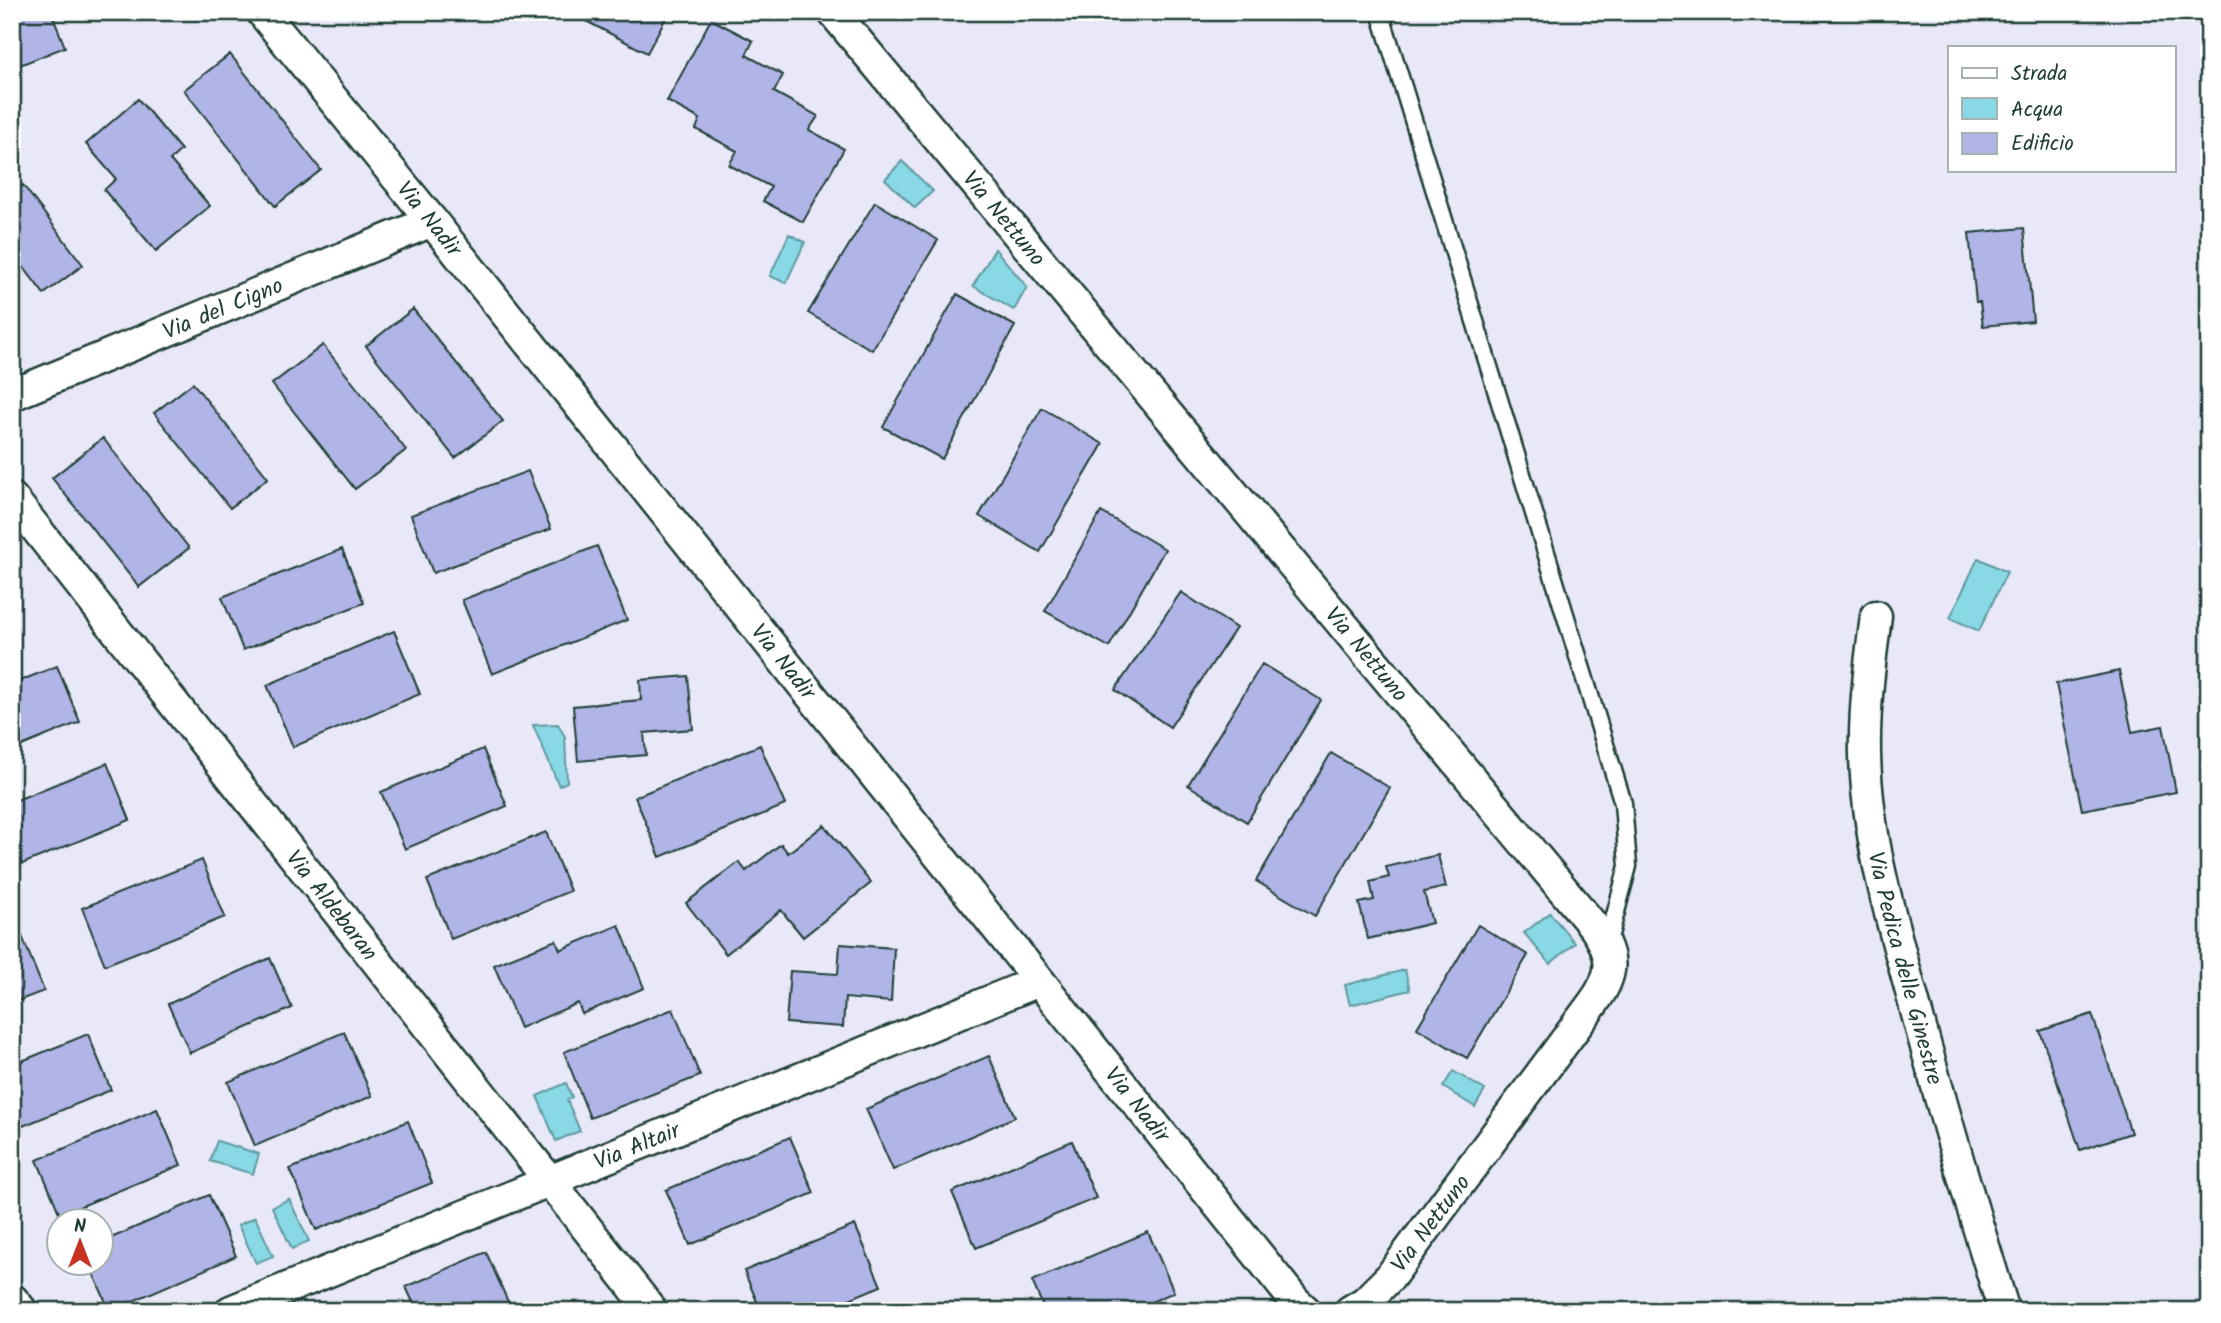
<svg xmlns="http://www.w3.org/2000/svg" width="2221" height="1323" font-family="Kalam,sans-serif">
<rect width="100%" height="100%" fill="#e8e8f8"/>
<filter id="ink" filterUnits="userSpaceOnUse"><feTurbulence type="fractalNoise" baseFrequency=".0143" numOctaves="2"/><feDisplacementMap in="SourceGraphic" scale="14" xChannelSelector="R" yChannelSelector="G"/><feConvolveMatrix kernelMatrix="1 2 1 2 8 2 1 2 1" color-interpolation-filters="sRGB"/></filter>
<g filter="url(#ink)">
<!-- water -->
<path fill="#89d8e6" stroke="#5f9a9f" stroke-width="2" d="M902 161 933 191 915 208 885 179Z
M789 234 805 242 786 283 770 276Z
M995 249 1027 287 1014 310 973 286Z
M1978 558 2007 572 1979 631 1950 618Z
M558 724 565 737 567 782 559 786 533 725Z
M1550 913 1575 943 1550 964 1524 933Z
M1405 970 1410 990 1350 1005 1345 985Z
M1453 1071 1485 1090 1475 1107 1443 1087Z
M566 1083 572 1097 567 1100 580 1131 556 1141 537 1096Z
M217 1141 259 1154 253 1174 210 1161Z
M289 1199 309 1241 292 1249 272 1207Z
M255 1217 273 1256 256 1263 238 1225Z"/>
<!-- building -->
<path fill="#b1b4e6" stroke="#1f3d34" stroke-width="2" d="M12 12H51L65 47 15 67 12 61Z
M593 12H669L647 53 588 22Z
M711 19 753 41 746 55 783 75 774 92 818 116 809 130 844 149 803 222 763 201 771 187 729 165 737 151 696 129 700 119 667 101Z
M230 54 321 170 275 206 184 90Z
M138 99 181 150 170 160 210 206 156 251 104 190 116 179 86 144Z
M23 185 83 265 44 294 12 252V193Z
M875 202 938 240 872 350 808 313Z
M2024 228 2033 321 1983 326 1980 302H1976L1969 233Z
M957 294 1015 326 942 459 883 427Z
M413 309 503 421 455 458 366 346Z
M323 345 406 450 355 489 272 384Z
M193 383 268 478 230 508 154 413Z
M1042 408 1103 444 1040 552 979 516Z
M103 438 189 548 139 587 52 478Z
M528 471 551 529 433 573 411 515Z
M1101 512 1165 549 1109 647 1045 611Z
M12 544H19L16 613H12Z
M597 546 627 620 492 674 462 600Z
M342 549 364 603 243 650 222 597Z
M1181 592 1236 628 1170 727 1115 690Z
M394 631 420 694 293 747 267 685Z
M1262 664 1321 700 1247 822 1188 785Z
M57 666 80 722 12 750V684Z
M2119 671 2132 732 2163 726 2176 792 2082 810 2056 684Z
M688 676 693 729 644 733 646 755 578 761 573 706 641 700 640 680Z
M760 745 785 805 660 857 635 797Z
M483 749 507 806 405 849 381 792Z
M1331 753 1390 788 1315 916 1256 881Z
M107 763 130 820 15 867 12 861V802Z
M824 825 871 883 803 937 781 910 726 954 686 903 739 862 746 871 781 844 788 853Z
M546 832 570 891 451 939 427 880Z
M1438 855 1446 887 1424 892 1432 923 1368 939 1359 903 1374 900 1370 882 1389 877 1386 867Z
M202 860 225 917 105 965 82 908Z
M619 925 644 988 582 1014 578 1003 520 1028 494 965 556 940 560 950Z
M1478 925 1528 955 1467 1058 1417 1028Z
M20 931 44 991 12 1003V934Z
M840 944 894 948 891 1002 845 998 843 1027 786 1023 790 971 838 974Z
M270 958 292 1008 190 1053 168 1004Z
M673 1009 700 1076 590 1118 564 1052Z
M2092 1014 2131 1133 2080 1150 2040 1031Z
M344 1032 372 1096 255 1146 228 1082Z
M88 1034 111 1090 13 1130 12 1065Z
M989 1056 1015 1117 893 1170 866 1109Z
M157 1109 181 1165 60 1215 37 1160Z
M408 1121 432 1183 316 1230 290 1169Z
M790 1137 814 1193 690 1245 666 1190Z
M1072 1141 1096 1198 976 1248 952 1192Z
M209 1195 236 1256 110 1311 89 1264H102V1242Z
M855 1225 881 1286 820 1311H761L744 1271Z
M1148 1232 1174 1292 1131 1311H1045L1032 1281Z
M486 1252 512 1311H417L406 1287Z"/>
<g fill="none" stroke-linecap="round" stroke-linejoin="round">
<!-- lane casing -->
<g stroke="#1f3d34" stroke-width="21">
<path id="lane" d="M1380 12 1623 803 1628 866 1607 946"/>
</g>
<!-- street casing -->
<g stroke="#1f3d34" stroke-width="35">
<g id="street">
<path id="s1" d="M262 12 432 221 1295 1301 1306 1311"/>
<path id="s2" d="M833 12 1595 928C1615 957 1614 974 1594 1002L1390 1277 1365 1302 1350 1311"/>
<path id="s3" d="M12 395 432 221"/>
<path id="s4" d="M12 498 652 1311"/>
<path id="s5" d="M1876 616C1870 662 1864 708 1865 754 1867 844 1894 928 1917 1014 1944 1114 1973 1212 2004 1311"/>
<path d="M12 1299 22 1311"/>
<path id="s6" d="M231 1311 1039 981"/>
</g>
</g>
<!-- lane -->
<use href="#lane" stroke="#fff" stroke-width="16"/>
<!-- street -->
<use href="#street" stroke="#fff" stroke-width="30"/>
</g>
</g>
<g text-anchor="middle" stroke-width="6" stroke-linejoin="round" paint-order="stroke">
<!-- street labels -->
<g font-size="23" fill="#1f3d34" stroke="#fff">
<text dy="8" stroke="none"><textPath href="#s2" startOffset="268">Via Nettuno</textPath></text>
<text dy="8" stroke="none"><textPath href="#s1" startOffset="266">Via Nadir</textPath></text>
<text dy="8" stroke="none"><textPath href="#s3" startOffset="228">Via del Cigno</textPath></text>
<text dy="8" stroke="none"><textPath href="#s2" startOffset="835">Via Nettuno</textPath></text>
<text dy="8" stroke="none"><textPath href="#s1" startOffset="833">Via Nadir</textPath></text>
<text dy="8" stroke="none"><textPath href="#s4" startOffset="518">Via Aldebaran</textPath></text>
<text dy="8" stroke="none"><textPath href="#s5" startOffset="357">Via Pedica delle Ginestre</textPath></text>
<text dy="8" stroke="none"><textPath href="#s1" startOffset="1400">Via Nadir</textPath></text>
<text dy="8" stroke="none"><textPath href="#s6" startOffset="438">Via Altair</textPath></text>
<text transform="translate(1430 1223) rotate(-53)" y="8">Via Nettuno</text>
</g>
</g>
<!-- margin -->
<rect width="2221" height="1323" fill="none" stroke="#fff" stroke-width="42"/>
<rect x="21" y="21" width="2179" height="1281" fill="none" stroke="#1f3d34" stroke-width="2.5" filter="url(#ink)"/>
<!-- legend -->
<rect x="1948" y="46" width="228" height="126" fill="#ffffff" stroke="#a5b1ae" stroke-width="2"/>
<rect x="1962" y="68" width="35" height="10" fill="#ffffff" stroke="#a5b1ae" stroke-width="2"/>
<text x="2011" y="80" font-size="21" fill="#1f3d34">Strada</text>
<rect x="1962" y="98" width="35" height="21" fill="#89d8e6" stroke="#a5b1ae" stroke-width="2"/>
<text x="2011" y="116" font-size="21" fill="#1f3d34">Acqua</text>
<rect x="1962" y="133" width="35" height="21" fill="#b1b4e6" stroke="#a5b1ae" stroke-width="2"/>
<text x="2011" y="150" font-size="21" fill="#1f3d34">Edificio</text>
<!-- north arrow -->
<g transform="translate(80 1242)"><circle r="33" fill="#ffffff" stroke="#a5b1ae" stroke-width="2"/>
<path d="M0-5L12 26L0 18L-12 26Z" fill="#c8321e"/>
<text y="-10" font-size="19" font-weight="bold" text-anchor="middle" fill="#1f3d34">N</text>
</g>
</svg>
